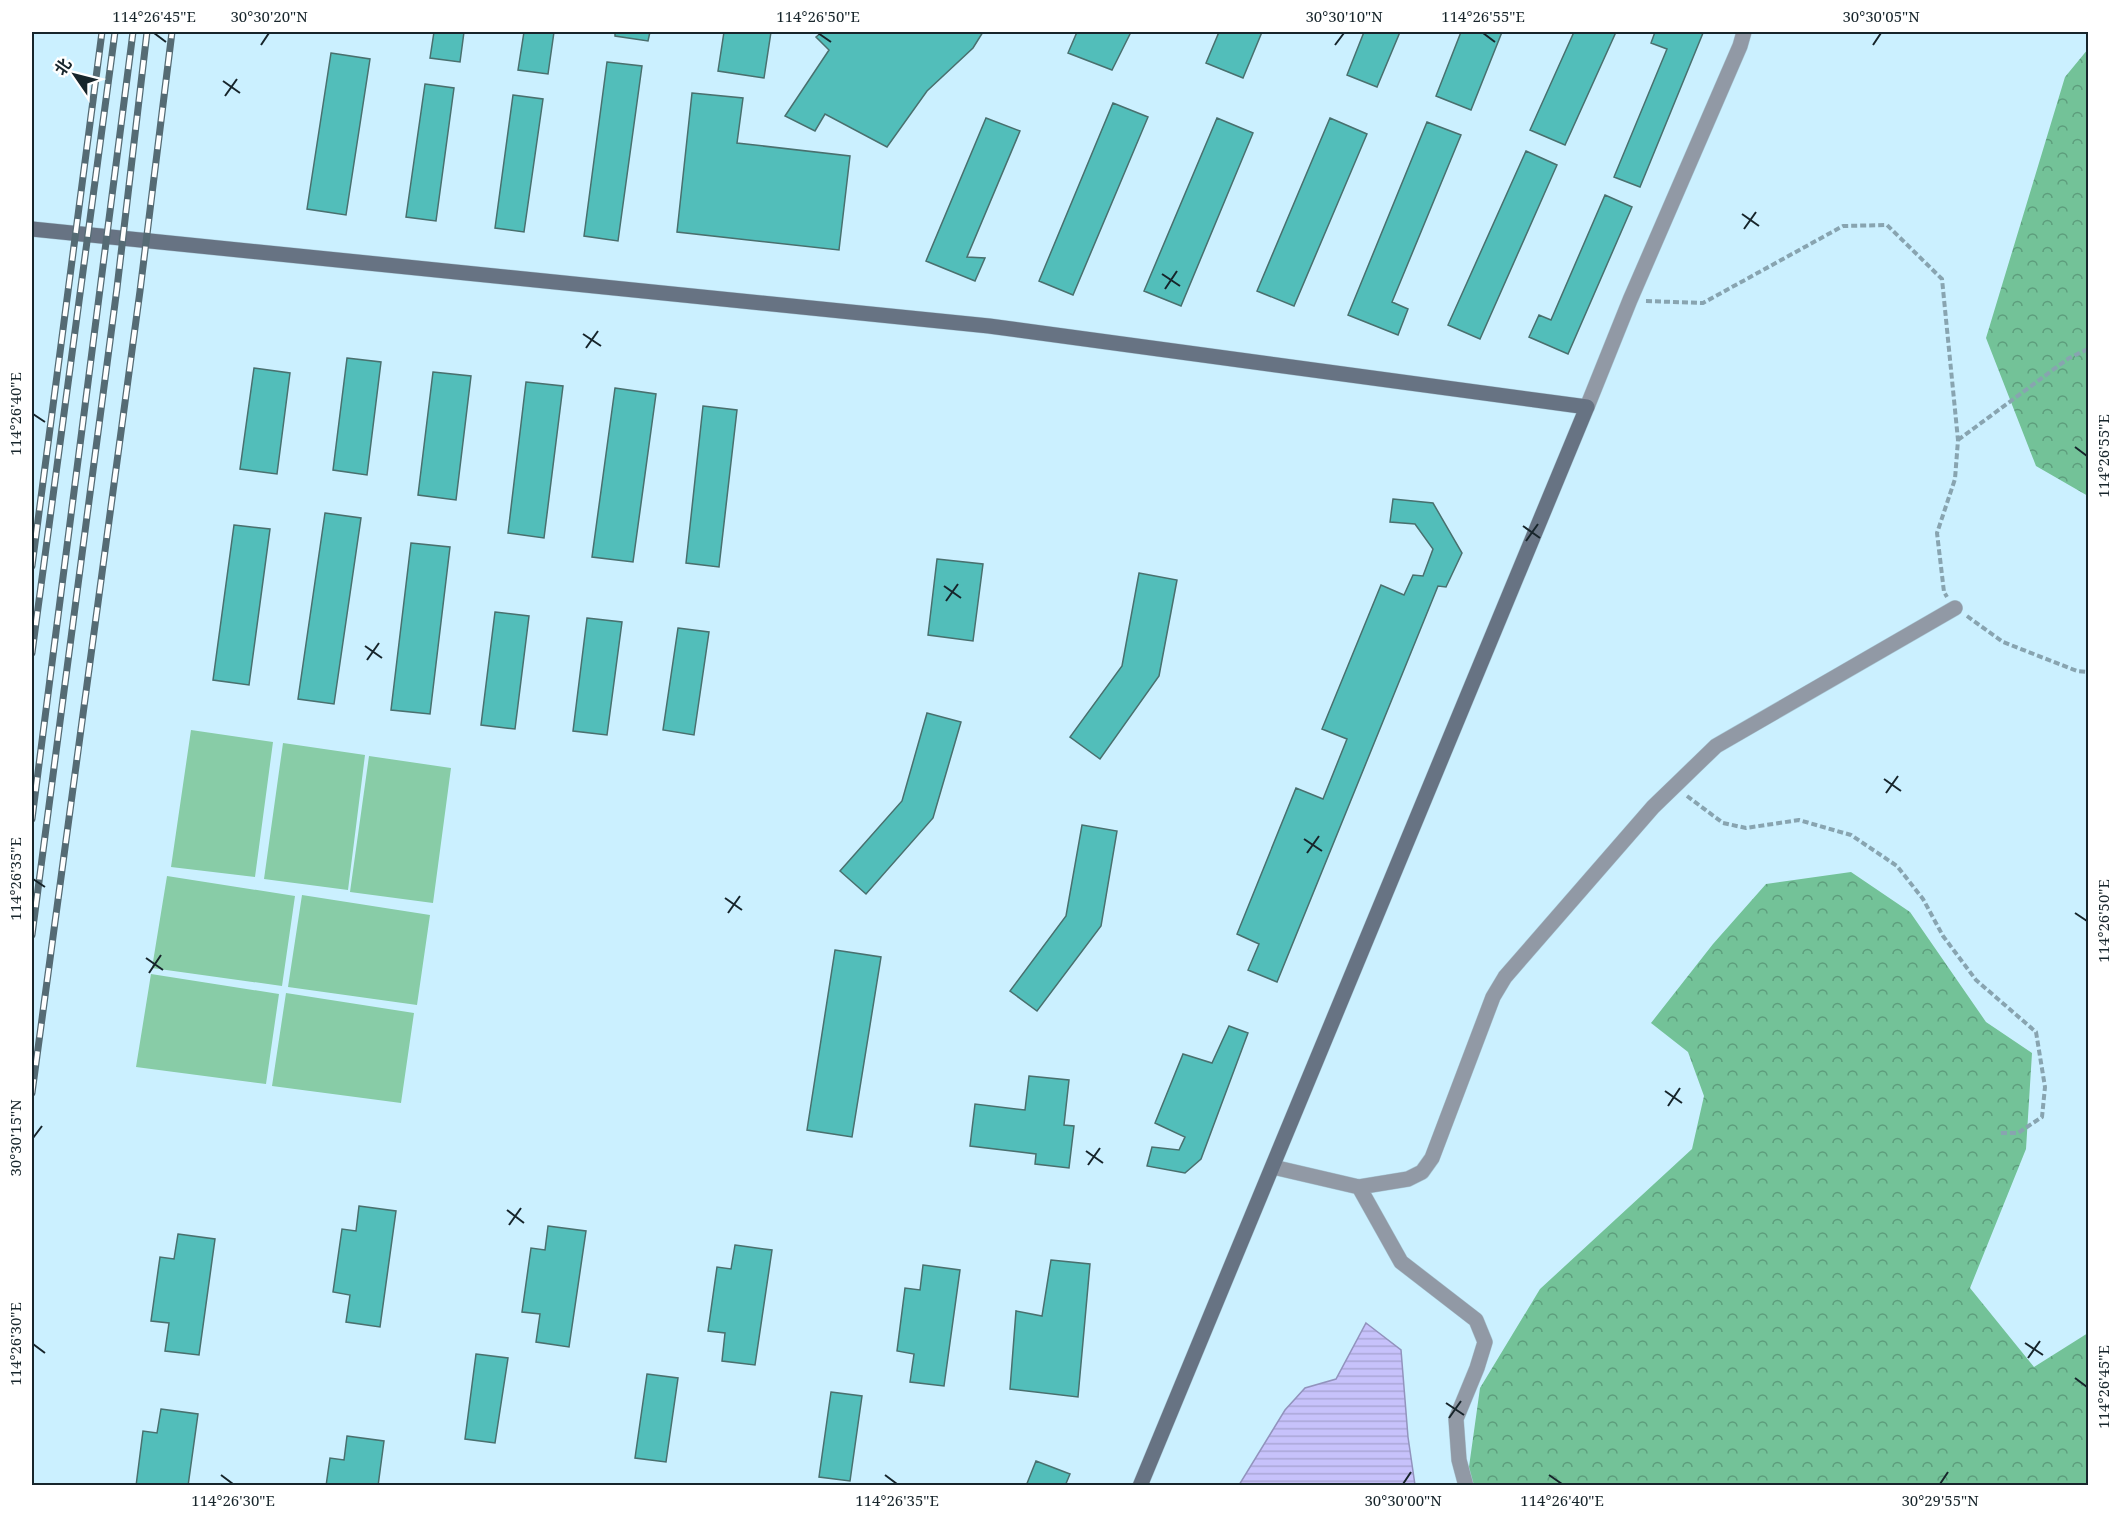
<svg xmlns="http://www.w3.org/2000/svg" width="2120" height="1517" font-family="'Noto Serif','Noto Sans SC',serif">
<defs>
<pattern id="forest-crowns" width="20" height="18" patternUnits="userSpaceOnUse" patternTransform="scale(1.5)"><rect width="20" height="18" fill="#73c298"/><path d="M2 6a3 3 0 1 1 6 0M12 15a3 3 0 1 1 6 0" fill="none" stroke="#5d9d7c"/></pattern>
<pattern id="water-rules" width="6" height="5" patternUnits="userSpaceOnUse" patternTransform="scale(1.5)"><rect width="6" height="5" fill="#c7c2fb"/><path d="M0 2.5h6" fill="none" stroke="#aaa7d7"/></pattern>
</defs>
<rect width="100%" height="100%" fill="#cbf0ff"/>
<!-- forest -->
<path fill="url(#forest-crowns)" d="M2088 49V496L2036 466 1986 338 2065 77Z
M1851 872 1910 912 1986 1022 2032 1053 2026 1149 1970 1288 2034 1367 2088 1333V1485L1472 1486 1468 1474 1480 1388 1540 1289 1692 1149 1704 1096 1688 1052 1651 1023 1713 944 1766 884Z"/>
<!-- pitch -->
<path fill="#88cca7" d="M191 730 273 742 255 877 171 867Z
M283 743 365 755 348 890 264 879Z
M369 756 451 768 433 903 350 892Z
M167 876 295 896 282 986 152 968Z
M302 895 430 915 417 1005 288 987Z
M151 974 279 994 266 1084 136 1067Z
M286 993 414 1013 401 1103 272 1086Z"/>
<!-- water -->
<path fill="url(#water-rules)" stroke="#9293bd" stroke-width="1.5" d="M1366 1323 1401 1350 1408 1437 1415 1485H1239L1285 1410 1305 1388 1336 1379Z"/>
<!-- building -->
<path fill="#52beba" stroke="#49706e" stroke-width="1.5" d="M434 32H464L460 62 430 58Z
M524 32H554L548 74 518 70Z
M615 32H650L648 41 615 36Z
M724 32H771L764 78 718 71Z
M822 32H983L973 48 927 91 887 147 825 114 815 131 785 116 829 50 816 37Z
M1077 32H1131L1112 70 1068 53Z
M1219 32H1262L1243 78 1206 63Z
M1364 32H1400L1377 87 1347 75Z
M1461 32H1502L1471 110 1436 96Z
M1574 32H1616L1565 145 1530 130Z
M1655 32 1703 33 1640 187 1614 177 1667 49 1651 43Z
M331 53 370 59 346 215 307 209Z
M607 62 642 66 618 241 584 236Z
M425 84 454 88 436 221 406 217Z
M692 93 743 98 737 143 850 156 839 250 677 232Z
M513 95 543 99 524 232 495 228Z
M1113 103 1148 117 1073 295 1039 281Z
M986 118 1020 131 967 257 985 258 975 281 926 261Z
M1217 118 1253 133 1181 306 1144 291Z
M1330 118 1367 134 1294 306 1257 291Z
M1427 122 1461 135 1392 302 1408 309 1398 335 1348 315Z
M1526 151 1557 165 1480 339 1448 325Z
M1605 195 1632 207 1568 354 1529 337 1539 315 1551 320Z
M347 358 381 362 367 475 333 470Z
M254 368 290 373 277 474 240 469Z
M433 372 471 376 456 500 418 495Z
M526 382 563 386 544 538 508 533Z
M615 388 656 394 633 562 592 557Z
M703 406 737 410 719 567 686 563Z
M1393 499 1433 503 1462 553 1446 587 1438 586 1277 982 1248 970 1259 944 1237 934 1296 788 1323 799 1347 739 1322 729 1381 585 1404 595 1413 575 1423 576 1433 549 1415 524 1390 522Z
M325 513 361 518 334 704 298 699Z
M234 525 270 529 249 685 213 680Z
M411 543 450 547 430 714 391 710Z
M937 559 983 564 973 641 928 635Z
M1139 573 1177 580 1159 676 1100 759 1070 737 1122 666Z
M495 612 529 616 515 729 481 725Z
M587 618 622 622 607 735 573 731Z
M678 628 709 632 694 735 663 730Z
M927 713 961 722 933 818 866 894 840 871 902 801Z
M1082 825 1117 831 1101 926 1037 1011 1010 991 1066 916Z
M835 950 881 957 852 1137 807 1130Z
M1229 1026 1248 1033 1201 1159 1185 1173 1147 1166 1152 1147 1179 1150 1185 1137 1155 1123 1183 1054 1212 1063Z
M1029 1076 1069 1080 1064 1125 1074 1126 1069 1168 1035 1164 1036 1154 970 1146 975 1104 1025 1110Z
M359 1206 396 1211 380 1327 346 1322 350 1295 333 1292 342 1229 356 1231Z
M548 1226 586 1231 569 1347 536 1342 540 1314 522 1312 531 1248 545 1250Z
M178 1234 215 1239 199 1355 165 1351 169 1323 151 1321 160 1257 174 1259Z
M735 1245 772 1250 755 1365 722 1361 725 1333 708 1331 717 1267 731 1269Z
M1051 1260 1090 1264 1078 1397 1010 1389 1016 1311 1042 1316Z
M923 1265 960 1270 944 1386 910 1382 914 1354 897 1351 905 1288 920 1290Z
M476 1354 508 1358 495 1443 465 1439Z
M647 1374 678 1378 666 1462 635 1458Z
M831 1392 862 1396 850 1481 819 1477Z
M161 1409 198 1414 188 1486H136L143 1431 157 1433Z
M347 1436 384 1441 378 1486H326L330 1458 344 1460Z
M1036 1461 1070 1474 1065 1486H1026Z"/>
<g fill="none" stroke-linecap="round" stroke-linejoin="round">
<!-- minor casing -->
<g stroke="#abcbd9" stroke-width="16">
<path id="minor" d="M1587 407 1630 300 1740 46 1744 32
M1273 1167 1359 1187 1408 1179 1422 1172 1432 1158 1493 997 1505 977 1653 807 1716 746 1955 608
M1359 1187 1401 1262 1476 1320 1485 1342 1477 1368 1456 1419 1459 1460 1466 1486"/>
</g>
<!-- secondary casing -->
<g stroke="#abcbd9" stroke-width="16">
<path id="secondary" d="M32 229 989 326 1587 407 1140 1486"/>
</g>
<!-- path -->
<path stroke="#88a4b0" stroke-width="4" stroke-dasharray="6 3" stroke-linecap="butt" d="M1646 301 1703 303 1843 226 1887 225 1942 279 1958 440 1955 479 1937 533 1944 592 1947 597
M1958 440 2069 358 2088 349
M1967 616 2003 642 2077 671 2088 672
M1687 796 1723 823 1746 828 1799 820 1851 835 1897 866 1923 899 1943 936 1976 980 2036 1032 2045 1087 2042 1117 2018 1133H1999"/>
<!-- minor -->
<use href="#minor" stroke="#9199a5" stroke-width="15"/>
<!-- secondary -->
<use href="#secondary" stroke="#677383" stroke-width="15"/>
<!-- rail casing -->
<g stroke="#556b74" stroke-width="7">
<path id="rail" d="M32 566 102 32
M32 653 115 32
M32 819 133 32
M32 935 117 288 147 32
M32 1093 140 291 172 32"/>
</g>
<!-- rail -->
<use href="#rail" stroke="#fff" stroke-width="4.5" stroke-dasharray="14" stroke-linecap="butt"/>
</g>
<!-- ticks -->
<path fill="none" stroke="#17252b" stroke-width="2" d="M154 33 166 42M818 33 831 42M1483 33 1495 42M261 45 269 33M1335 45 1344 33M1873 45 1881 33M223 81 240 93M225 96 237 79M1742 214 1759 226M1744 229 1756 212M1162 274 1180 286M1165 289 1177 271M583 334 601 346M586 348 598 331M33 414 45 422M2075 447 2087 456M1523 526 1540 538M1526 541 1538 524M944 586 961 598M946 601 958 584M365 646 382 658M367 660 379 643M1884 779 1901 791M1886 793 1898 776M1304 839 1322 851M1307 853 1319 836M33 879 45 887M725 898 742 910M728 913 740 896M2075 913 2087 921M146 958 163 970M149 973 161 955M1665 1091 1682 1103M1668 1106 1680 1088M33 1138 42 1126M1086 1151 1103 1163M1088 1165 1100 1148M507 1210 524 1223M509 1225 521 1208M2025 1343 2043 1355M33 1344 45 1353M2028 1358 2040 1341M2075 1378 2087 1387M1446 1403 1464 1415M1449 1418 1461 1401M221 1475 233 1484M885 1475 897 1484M1549 1475 1562 1484M1403 1484 1411 1472M1940 1484 1948 1472"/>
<!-- border -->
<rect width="2120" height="1517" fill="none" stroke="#ffffff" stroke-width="66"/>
<!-- north arrow -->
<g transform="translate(75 75) rotate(305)" stroke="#ffffff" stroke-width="4.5" paint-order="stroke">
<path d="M0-4.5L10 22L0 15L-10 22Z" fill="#17252b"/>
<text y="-9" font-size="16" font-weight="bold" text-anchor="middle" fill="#17252b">北</text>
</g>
<rect x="33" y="33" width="2054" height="1451" fill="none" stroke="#17252b" stroke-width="2"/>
<g font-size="15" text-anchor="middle" fill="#17252b">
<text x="154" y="22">114°26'45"E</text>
<text x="269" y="22">30°30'20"N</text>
<text x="818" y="22">114°26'50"E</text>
<text x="1344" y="22">30°30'10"N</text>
<text x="1483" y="22">114°26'55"E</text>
<text x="1881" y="22">30°30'05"N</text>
<text transform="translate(16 414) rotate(-90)" y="5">114°26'40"E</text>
<text transform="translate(2104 456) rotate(-90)" y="5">114°26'55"E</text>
<text transform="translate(16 879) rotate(-90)" y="5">114°26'35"E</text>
<text transform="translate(2104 921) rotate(-90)" y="5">114°26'50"E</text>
<text transform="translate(16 1138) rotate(-90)" y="5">30°30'15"N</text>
<text transform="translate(16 1344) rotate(-90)" y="5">114°26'30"E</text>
<text transform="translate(2104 1387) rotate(-90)" y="5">114°26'45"E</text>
<text x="233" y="1506">114°26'30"E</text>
<text x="897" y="1506">114°26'35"E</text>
<text x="1403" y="1506">30°30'00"N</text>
<text x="1562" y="1506">114°26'40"E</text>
<text x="1940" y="1506">30°29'55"N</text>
</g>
</svg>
